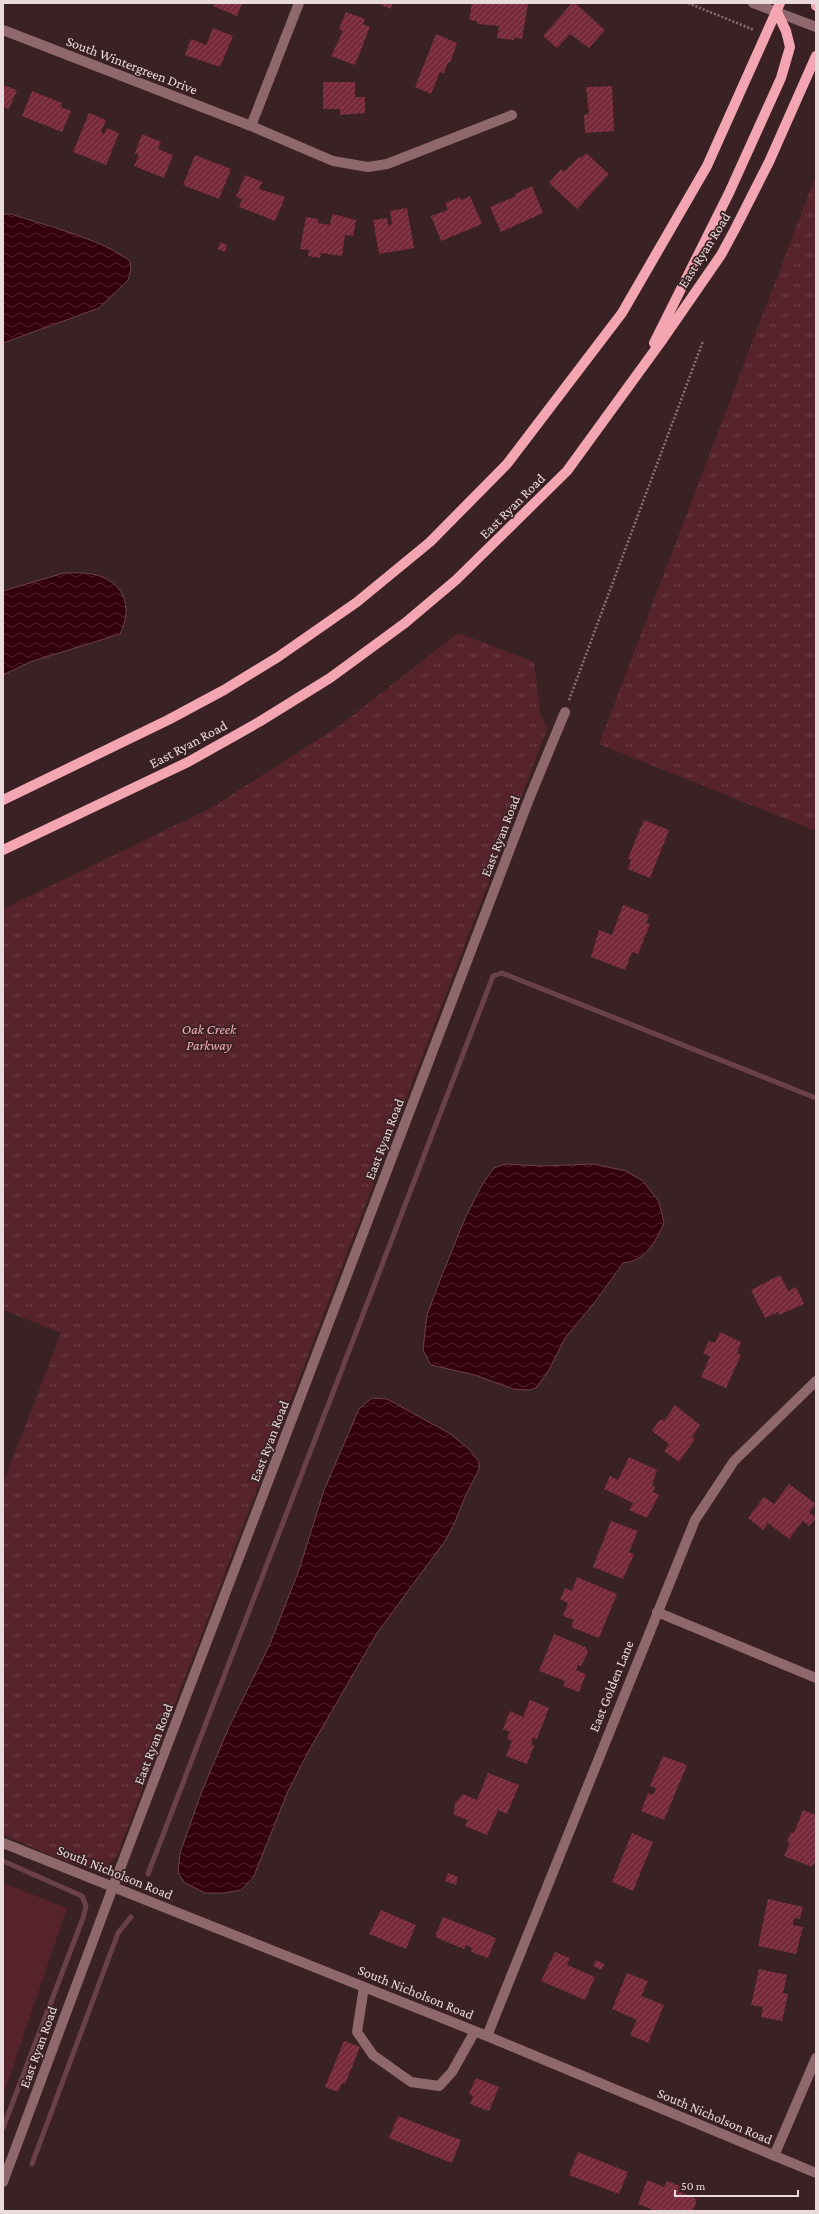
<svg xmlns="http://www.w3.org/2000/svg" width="819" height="2214" font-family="'Crimson Pro',serif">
<defs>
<pattern id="park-tufts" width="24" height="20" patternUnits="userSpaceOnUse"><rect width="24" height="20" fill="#56232d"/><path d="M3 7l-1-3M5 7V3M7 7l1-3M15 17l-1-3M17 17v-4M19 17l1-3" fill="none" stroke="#6e424b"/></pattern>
<pattern id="water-waves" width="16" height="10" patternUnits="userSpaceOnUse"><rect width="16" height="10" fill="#33000d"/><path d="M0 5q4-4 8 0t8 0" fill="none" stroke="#512530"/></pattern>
<pattern id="building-hatch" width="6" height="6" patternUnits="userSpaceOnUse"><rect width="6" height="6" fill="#772a3a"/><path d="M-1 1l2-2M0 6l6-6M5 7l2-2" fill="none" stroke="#8a4856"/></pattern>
</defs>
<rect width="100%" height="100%" fill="#3a2124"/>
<!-- grass -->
<path fill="#56232d" d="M3 1883 67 1908 3 2096Z"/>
<!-- park -->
<path fill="url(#park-tufts)" d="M816 175V831L599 744Z
M458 633 534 662 540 712 547 729 118 1853C113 1861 109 1867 99 1868 79 1870 24 1843 3 1835V1483L61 1333 3 1310V909L211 808 339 726Z"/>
<!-- water -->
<path fill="url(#water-waves)" stroke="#6a414b" d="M3 214H11C44 225 104 240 130 261L131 270 128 280 99 308 3 343Z
M64 573C73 573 83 572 92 574 123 580 134 606 120 634L30 662 3 675V591Z
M505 1164 542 1166 594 1164 626 1171 643 1181 659 1202 664 1223C655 1242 646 1261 623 1263L595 1302 565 1338 549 1370 536 1388 529 1390 513 1389 475 1375 431 1365 423 1350 427 1315 442 1275 466 1216 482 1185 494 1168Z
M372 1398 387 1399 449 1433 470 1450 479 1462V1469L465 1497 455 1522 445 1541 377 1633 308 1752 288 1791 253 1878 241 1890 224 1893H205L184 1882 178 1873 180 1853 202 1791 229 1727 270 1644 299 1570 324 1490 359 1409Z"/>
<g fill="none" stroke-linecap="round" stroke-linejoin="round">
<!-- stream -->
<path stroke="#6a414b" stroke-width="5" d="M3 1861 82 1896 86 1906 83 1918 3 2128
M148 1874 493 976 502 973 816 1098
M32 2164 118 1933 131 1917"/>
</g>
<!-- building -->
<path fill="url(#building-hatch)" d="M214 3H242L237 16 213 6Z
M377 3H393L391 9Z
M472 3H528L522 39 514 37V40L497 38 499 26 477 24V21L469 20Z
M572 3H575L605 30 589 48 570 34 557 48 543 36Z
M346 12 365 19 363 24 370 27 355 65 331 56 343 31 339 29Z
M213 28 233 36 220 67 185 55 191 39 206 45Z
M436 34 457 43 450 63 448 62 444 73 440 72 431 94 415 87Z
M323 82H355V97H365V113L340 115V109H323Z
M3 85 17 90 9 109 3 107Z
M612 86 614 131 585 133 584 115 589 114 586 87Z
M32 91 62 103 61 107 71 111 62 132 22 116Z
M89 113 106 120 101 133 104 134 107 128 119 133 106 165 73 152Z
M142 134 161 142 158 149 173 155 164 178 134 166 139 155 135 153Z
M586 153 609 174 577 209 549 183 561 169 564 172 579 157 581 158Z
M195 155 231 169 219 199 183 185Z
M245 175 262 182 259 189 285 197 275 221 239 207 242 199 236 197Z
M532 186 543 213 501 232 490 207 516 196 515 194Z
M470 196 482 224 441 241 431 216 448 210 445 203 460 197 461 200Z
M407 208 414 248 379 254 373 220 387 218 388 225 392 224 390 211Z
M332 214 356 220 353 236 345 235 342 256 321 253 320 258 308 256 309 250 300 249 306 217 318 219V223L330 225Z
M220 242 227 245 225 252 218 249Z
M644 820 669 830 650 878 628 869 631 860 628 858Z
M623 905 649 915 646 923 650 924 638 954 632 952 625 970 591 957 599 930 612 935Z
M780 1275 788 1291 796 1287 804 1304 779 1315 778 1312 765 1318 751 1290Z
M720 1332 741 1342 737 1353 741 1355 726 1388 701 1377 710 1357 703 1353 709 1341 715 1343Z
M675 1405 700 1425 692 1437 695 1439 679 1462 664 1451 669 1444 652 1431 658 1422 662 1419 664 1421Z
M629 1457 657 1470 652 1485 655 1487 653 1492 659 1495 647 1518 629 1510 633 1503 604 1489 610 1476 618 1480Z
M789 1484 816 1504 809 1512 816 1518 809 1526 803 1521 789 1539 768 1523 763 1530 748 1518 764 1497 774 1504Z
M611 1521 638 1531 629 1552 634 1554 623 1579 593 1567Z
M577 1577 617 1594 599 1638 571 1627 574 1620 563 1616 568 1603 560 1599 565 1588 572 1591Z
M554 1634 585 1647 588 1652 581 1666 578 1665 576 1670 586 1674 579 1692 563 1686 565 1681 539 1671Z
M530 1700 549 1708 537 1739 533 1738 531 1744 534 1746 527 1764 506 1756 512 1741 507 1739 510 1732 503 1729 510 1711 523 1717Z
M663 1756 687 1765 664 1820 641 1811 648 1793 653 1795 656 1788 650 1786Z
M488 1773 519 1785 507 1814 498 1810 487 1835 465 1826 468 1820 454 1815 455 1803 463 1794 477 1800Z
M803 1810 816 1815V1860L812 1867 784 1856 790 1843 787 1842 791 1832 794 1833Z
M632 1833 653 1842 633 1891 612 1882Z
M448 1873 458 1877 456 1885 445 1881Z
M768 1899 803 1907 800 1919 794 1918 793 1925 803 1927 796 1954 758 1946Z
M381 1910 416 1925 406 1949 369 1934Z
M443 1917 496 1938 488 1958 471 1952 472 1948 466 1945 464 1949 435 1937Z
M555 1952 570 1958 567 1965 595 1977 585 2000 541 1981Z
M596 1960 604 1964 602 1970 593 1966Z
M759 1969 787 1975 783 1993 788 1994 782 2021 761 2017 763 2007 751 2005Z
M627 1973 648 1981 641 1996 664 2005 648 2043 630 2035 637 2020 612 2009Z
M344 2041 360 2047 345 2084 342 2083 338 2092 325 2087Z
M476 2078 499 2087 489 2111 470 2104 473 2096 469 2094Z
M398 2116 461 2140 452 2163 389 2138Z
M578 2152 628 2172 619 2194 569 2175Z
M647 2180 664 2187 667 2181 680 2186 678 2191 697 2199 693 2211H656L638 2204Z"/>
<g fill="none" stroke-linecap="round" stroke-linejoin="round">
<!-- path -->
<path stroke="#877274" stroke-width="2.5" stroke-dasharray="2 2" stroke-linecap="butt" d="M688 3 754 30
M569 700 703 341"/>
<!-- minor -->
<path stroke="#8e686d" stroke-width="10" d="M753 3 816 27
M3 30 251 126 333 161 368 167 387 164 512 115
M251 126 299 3
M657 1612 816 1678
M3 1843 487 2036 816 2173
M364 1987 357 2032 373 2055 411 2082 439 2086 452 2072 475 2031
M487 2036 695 1520 734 1461 816 1381
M774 2156 816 2058
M3 2182 113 1887 529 799 565 712"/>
<!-- major -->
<path stroke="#f3a6b1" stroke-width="10" d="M816 3V6
M654 343 729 193 781 78 790 47 786 31 777 12
M3 800 168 720 224 690 278 657 357 602 430 542 507 464 622 313 707 166 780 3
M3 850 188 762 259 722 330 678 405 623 456 580 567 471 663 339 721 255 735 229 769 162 816 56"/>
</g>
<g text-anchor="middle" stroke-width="3.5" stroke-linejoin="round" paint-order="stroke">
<!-- street labels -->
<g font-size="14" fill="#ebdadb" stroke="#3a2124">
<text transform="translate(132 65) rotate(21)" y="5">South Wintergreen Drive</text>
<text transform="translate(704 250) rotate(-58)" y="5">East Ryan Road</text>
<text transform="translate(512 506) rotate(-45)" y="5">East Ryan Road</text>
<text transform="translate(188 744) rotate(-28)" y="5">East Ryan Road</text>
<text transform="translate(500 836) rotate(-69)" y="5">East Ryan Road</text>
<text transform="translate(384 1139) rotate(-69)" y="5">East Ryan Road</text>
<text transform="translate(269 1441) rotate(-69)" y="5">East Ryan Road</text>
<text transform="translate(611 1686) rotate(-68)" y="5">East Golden Lane</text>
<text transform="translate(153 1744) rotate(-69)" y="5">East Ryan Road</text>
<text transform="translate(115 1872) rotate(22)" y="5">South Nicholson Road</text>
<text transform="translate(416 1992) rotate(22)" y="5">South Nicholson Road</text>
<text transform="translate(38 2047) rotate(-70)" y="5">East Ryan Road</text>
<text transform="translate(715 2116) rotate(23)" y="5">South Nicholson Road</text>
</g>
<!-- park labels -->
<g font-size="14" font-style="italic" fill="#f4aeb7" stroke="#3a2124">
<text x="209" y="1034">Oak Creek<tspan x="209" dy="16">Parkway</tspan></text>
</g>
</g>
<!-- border -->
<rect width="819" height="2214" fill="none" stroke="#ebdadb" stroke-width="8"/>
<!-- scale -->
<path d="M675 2190v6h123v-6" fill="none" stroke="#ebdadb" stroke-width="2"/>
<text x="681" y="2190" font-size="12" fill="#ebdadb" stroke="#3a2124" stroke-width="3" paint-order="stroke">50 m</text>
</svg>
